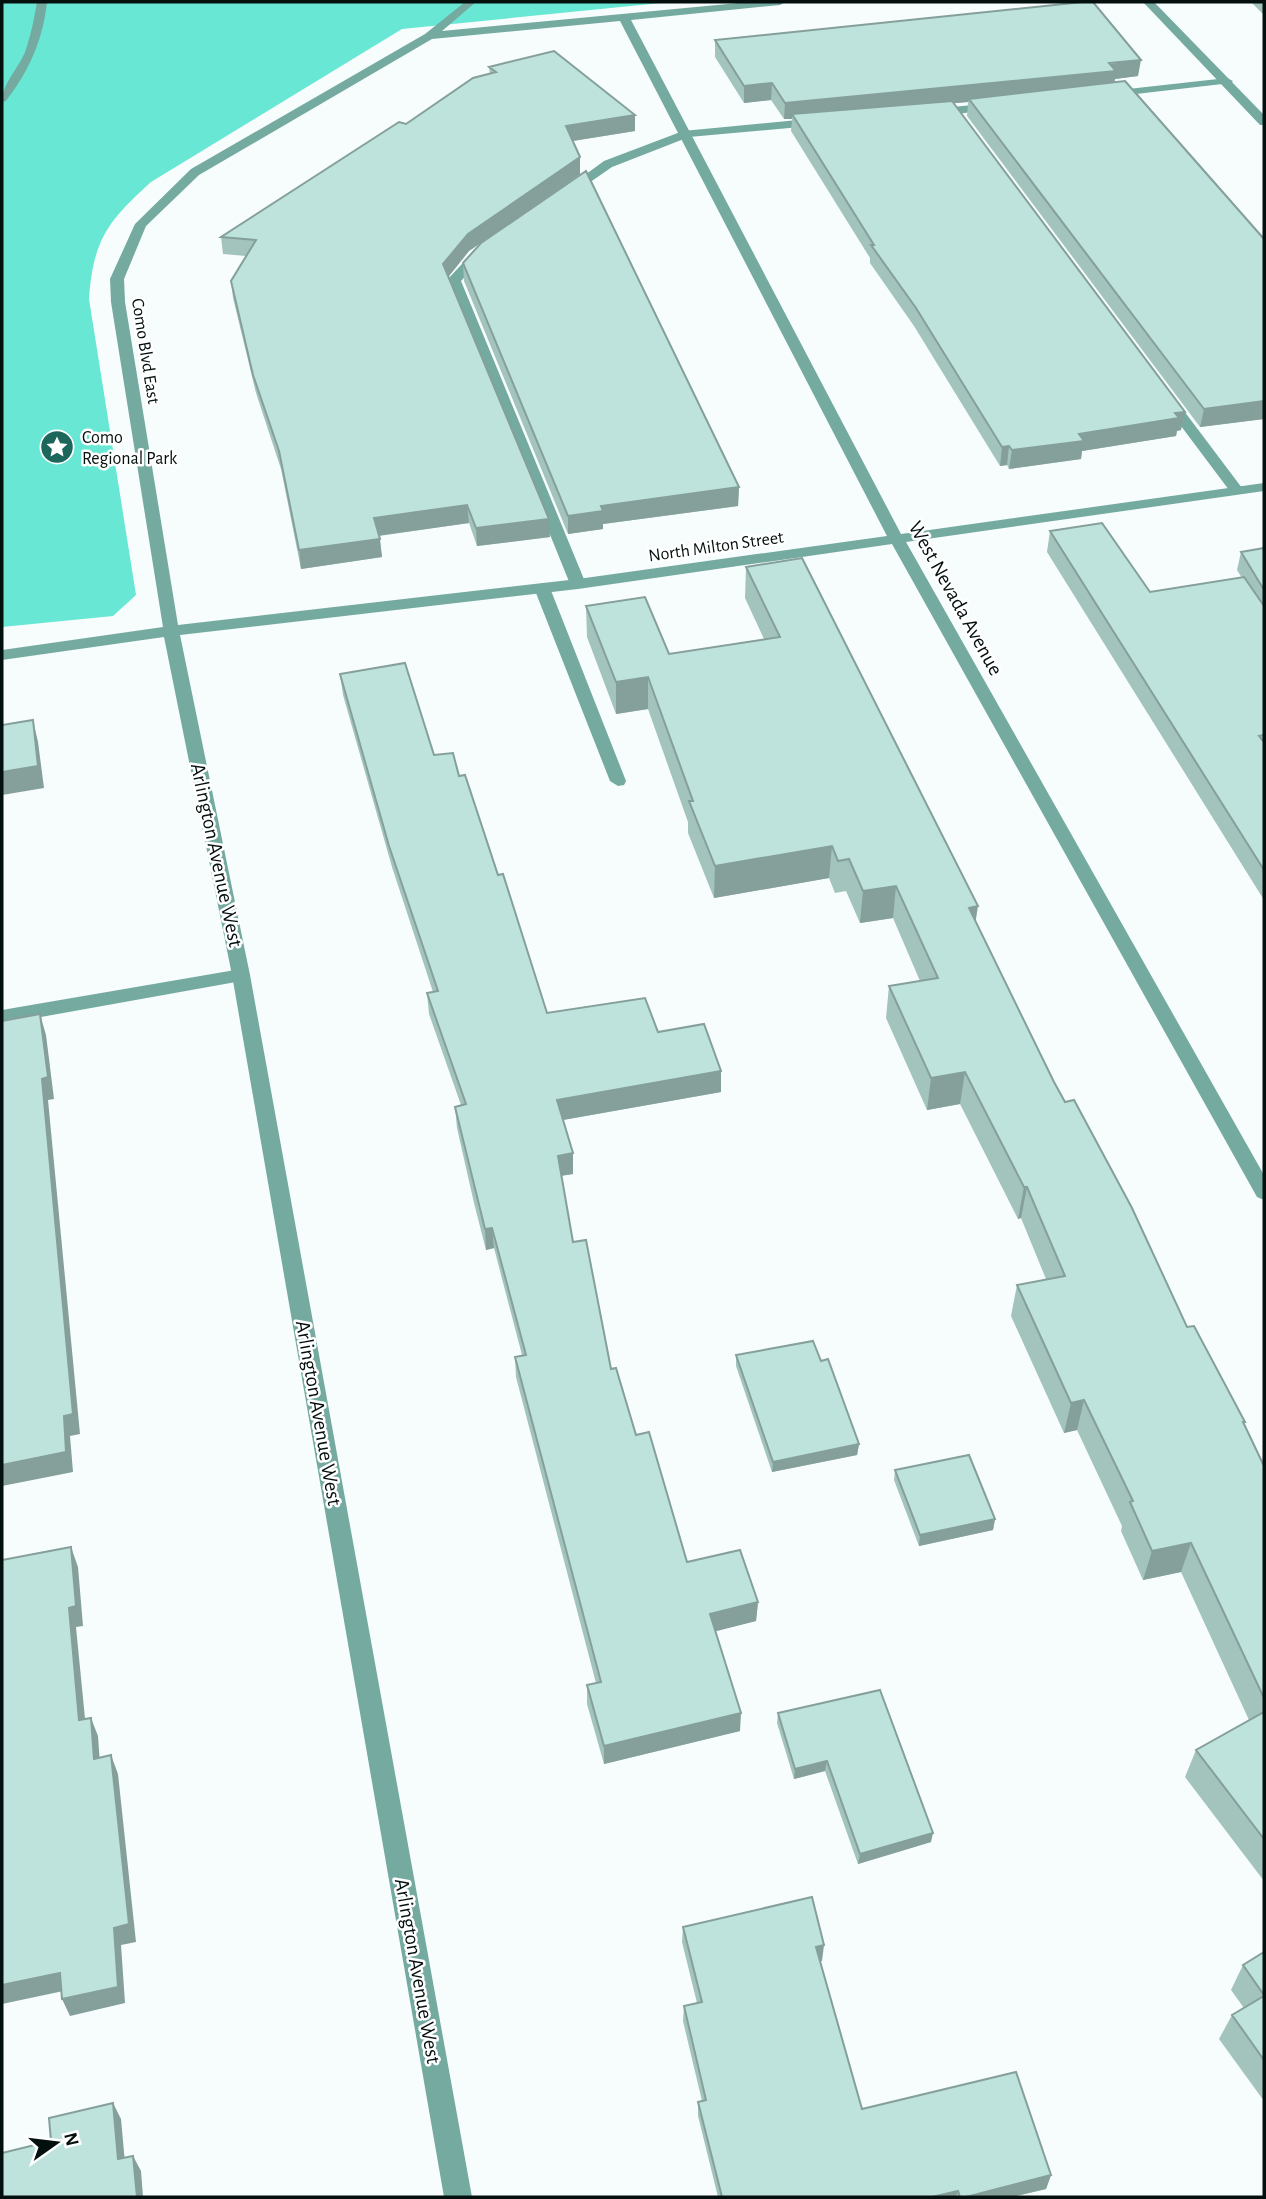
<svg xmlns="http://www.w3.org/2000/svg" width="1266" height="2199" font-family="'Alegreya Sans',sans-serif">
<rect width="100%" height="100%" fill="#f6fdfc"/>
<!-- green -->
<path fill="#68e8d4" d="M2 2H671L402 29 151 182C108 221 93 240 89 299L136 595 113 616 2 627Z"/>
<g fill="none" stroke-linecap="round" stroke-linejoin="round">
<!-- service -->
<path fill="#75aaa0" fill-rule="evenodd" d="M1227 78 1233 81 1231 83 1110 97 1104 94 1110 91Z
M993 103 997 105V109L932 117 926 113 932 109Z
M818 118 824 122 822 125 689 137 612 167 573 194 563 191 604 161 683 131Z
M476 249 487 252 461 281 586 584 583 587H573L570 584 447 280Z
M1167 394 1172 395 1242 488V494H1232L1160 398Z
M542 583 550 588 626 781 624 785 618 786 610 781 534 588Z
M241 969 247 970 250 975 247 980 2 1024V1010Z"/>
<!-- minor -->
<path fill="#75aaa0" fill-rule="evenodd" d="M37 2H47C43 40 29 71 6 101L2 102C2 84 18 69 25 52 31 35 34 19 37 2Z
M465 2H476L442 31 749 2H785L780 5 631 20 901 534 1264 483V491L906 542 1264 1175V1200L1257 1197 892 544 578 589 180 635 250 975 472 2197H444L232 975 164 637 2 660V650L163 627 111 302 110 279 135 224 191 169 425 34ZM620 21 887 536 578 579 178 625 125 302 124 279 146 226 199 175 432 39Z
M1143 2H1154L1264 115V125H1260Z"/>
</g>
<!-- wall -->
<path fill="#a3c3bd" d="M1251 2H1264V15Z
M715 40 1138 76 1115 79 1114 83 1264 239V419L1200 427 967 116 968 102 953 103 1181 430 1177 431 1176 436 1082 451 1081 459 1009 469 1007 465 1000 466 914 326 870 263V258L791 131 792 119H784L771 100 744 103 715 57Z
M489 67 635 131 573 141 580 157V174L469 251 449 276 550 537 477 546 469 523 379 536 382 557 301 569 281 469 256 393 233 298 231 281 246 256 223 254 221 237 490 74Z
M463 263 739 487 738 506 603 524V529L568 534 464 281Z
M1050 531 1150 592 1242 578 1237 570 1241 552 1264 548V900L1047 552Z
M746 567 975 920 1054 1082 1187 1327 1244 1425 1264 1466V1881L1185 1777 1196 1750 1249 1720 1181 1572 1143 1580 1121 1531 1122 1526 1077 1430 1064 1433 1011 1316 1017 1285 1046 1279 1021 1218 1018 1219 960 1104 927 1110 886 1018 889 986 920 981 893 918 860 923 846 891 835 893 829 878 714 898 688 833V822L648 709 616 714 587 637 586 606 669 654 764 639 745 598Z
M340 674 459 776 498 875 547 1013 658 1032 721 1071V1092L563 1120 573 1153V1174L561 1176 573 1242 611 1369 636 1435 687 1562 758 1602 756 1621 715 1631 740 1731 604 1764 587 1704V1685L596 1683 516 1377 515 1357 522 1355 494 1248 486 1250 474 1203 457 1128 455 1107 461 1105 429 1014 427 993 433 992 392 867 343 695Z
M736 1355 821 1361 859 1444 857 1455 772 1472 736 1366Z
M895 1470 995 1519 993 1530 919 1546 894 1480Z
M778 1713 931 1842 858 1864 825 1771 794 1779 777 1723Z
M683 1927 822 1961H820L862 2109 1051 2175 1046 2189 1012 2197H718L698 2116V2102L702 2101 683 2021 684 2006 697 2003 682 1942Z
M1264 1952V2101L1219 2039 1232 2015 1244 2008 1231 1990 1243 1965Z"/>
<!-- shaded-wall -->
<path fill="#859f9a" d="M1141 60 1138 76 1115 79 1114 87 969 99 968 102 795 118 792 114V119H784L785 103Z
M772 83 771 100 744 103V86Z
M635 115V131L566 142V126Z
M580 157V174L469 251 445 281 443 264 468 234Z
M1264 401V419L1200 427 1204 409Z
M1185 412 1181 430 1177 431 1176 436 1082 451 1081 459 1009 469 1012 450 1079 434Z
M1009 446 1007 465 1000 466 1002 447Z
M739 487 738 506 603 524V529L568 534V516L601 506Z
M467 505 469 523 376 536 374 518Z
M549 519 550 537 477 546 476 528Z
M380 539 382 557 301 569 299 550Z
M648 677V709L616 714V682Z
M33 720 38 742 44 788 2 795V772Z
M832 846 829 878 714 898 715 866Z
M896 886 893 918 860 923 863 891Z
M978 906 973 938 969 908Z
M40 1014 46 1035 54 1099 48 1100 80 1434 70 1436 73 1472 2 1486V1465L64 1416 42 1079Z
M721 1071V1092L557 1121V1100Z
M965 1072 960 1104 927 1110 931 1078Z
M573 1153V1174L559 1176 558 1156Z
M1024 1187H1027L1021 1218 1018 1219Z
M492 1228 494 1248 486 1250 485 1229Z
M1084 1400 1077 1430 1064 1433 1071 1403Z
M859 1444 857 1455 772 1472 773 1462Z
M995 1519 993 1530 919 1546 920 1535Z
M1191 1543 1181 1572 1143 1580 1152 1551Z
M71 1547 78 1567 83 1626 76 1627 87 1739 79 1720 69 1608Z
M758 1602 756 1621 709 1633 710 1614Z
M741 1713 740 1731 604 1764V1746Z
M91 1718 98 1736 101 1778 94 1759Z
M111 1755 118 1774 136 1942 121 1945 125 2003 70 2016 62 1999 114 1928Z
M827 1761 825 1771 794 1779 795 1769Z
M933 1833 931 1842 858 1864 860 1854Z
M824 1945 822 1961 814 1963 816 1947Z
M60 1973 68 1990 2 2004V1985Z
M113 2103 121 2119 126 2174 118 2159Z
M133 2156 141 2171 143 2197H137Z
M1051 2175 1046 2189 1012 2197H966Z
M958 2191 956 2197H932Z"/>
<!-- building -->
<path fill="#bee3dc" stroke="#859f9a" stroke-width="2" d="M1083 2H1093L1141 60 1109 63 1116 71 785 103 772 83 744 86 715 40Z
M554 51 635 115 566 126 580 157 468 234 443 264 549 519 476 528 467 505 374 518 380 539 299 550 279 451 253 375 231 281 256 240 221 237 399 122 406 124 473 78 496 72 489 67Z
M1125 81 1264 239V401L1204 409 969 99Z
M952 101 1185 412 1175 413 1179 418 1079 434 1084 441 1012 450 1009 446 1002 447 916 308 871 245H874L792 114Z
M586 171 739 487 601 506 603 511 568 516 463 263 481 243Z
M1102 523 1150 592 1244 577 1264 606V735L1259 736 1264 742V870L1050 531Z
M1264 548V590L1241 552Z
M802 558 978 906 969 908 1054 1082 1065 1102 1074 1100 1132 1208 1187 1327 1194 1326 1245 1422H1243L1264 1466V1698L1191 1543 1152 1551 1130 1502 1133 1501 1084 1400 1071 1403 1017 1285 1065 1276 1027 1187H1024L965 1072 931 1078 889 986 938 978 896 886 863 891 849 859 838 861 832 846 715 866 689 801H693L648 677 616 682 586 606 645 597 669 654 780 637 746 567Z
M405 663 434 755 453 753 459 776 465 775 498 875 503 874 547 1013 645 998 658 1032 704 1024 721 1071 557 1100 573 1153 558 1156 573 1242 586 1240 611 1369 616 1368 636 1435 649 1432 687 1562 740 1550 758 1602 710 1614 741 1713 604 1746 587 1685 601 1682 515 1357 526 1355 492 1228 485 1229 455 1107 466 1104 427 993 438 991 389 846 340 674Z
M33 720 38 766 2 772V725Z
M40 1014 48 1077 42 1079 73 1414 64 1416 66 1452 2 1465V1021Z
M813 1341 821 1361 828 1359 859 1444 773 1462 736 1355Z
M969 1455 995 1519 920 1535 895 1470Z
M71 1547 76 1606 69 1608 79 1720 91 1718 94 1759 111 1755 129 1924 114 1928 118 1987 62 1999 60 1973 2 1985V1560Z
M880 1690 933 1833 860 1854 827 1761 795 1769 778 1713Z
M1264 1712V1839L1196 1750Z
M812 1897 824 1945 816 1947 862 2109 1016 2072 1051 2175 966 2197H960L958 2191 932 2197H722L698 2102 706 2100 684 2006 702 2002 683 1927Z
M1264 1952V1995L1243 1965Z
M1264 1996V2060L1232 2015Z
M113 2103 118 2159 133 2156 137 2197H2V2153L51 2141 49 2118Z"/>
<!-- icons -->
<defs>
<g id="sight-disc" transform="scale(1.75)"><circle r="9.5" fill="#1d665b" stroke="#fff"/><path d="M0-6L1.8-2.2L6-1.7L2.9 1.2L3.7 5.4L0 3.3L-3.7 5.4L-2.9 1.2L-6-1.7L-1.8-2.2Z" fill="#fff"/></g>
</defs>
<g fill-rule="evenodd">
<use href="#sight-disc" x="57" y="447"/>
</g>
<g text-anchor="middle" stroke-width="5" stroke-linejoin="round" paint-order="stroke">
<!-- far-street labels -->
<g font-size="18" fill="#04100e" stroke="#fff">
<text transform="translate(146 351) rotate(81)" y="6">Como Blvd East</text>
<text transform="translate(716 546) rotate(-8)" y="6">North Milton Street</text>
</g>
<!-- far-poi labels -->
<g font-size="18" fill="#04100e" stroke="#fff" text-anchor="start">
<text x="82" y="443">Como<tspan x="82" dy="21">Regional Park</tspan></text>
</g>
<!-- street labels -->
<g font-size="21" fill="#04100e" stroke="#fff">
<text transform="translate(956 598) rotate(61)" y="7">West Nevada Avenue</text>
<text transform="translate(217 855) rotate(78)" y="7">Arlington Avenue West</text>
<text transform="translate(319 1413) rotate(80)" y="7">Arlington Avenue West</text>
<text transform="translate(418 1971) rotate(80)" y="7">Arlington Avenue West</text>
</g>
</g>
<!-- border -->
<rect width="1266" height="2199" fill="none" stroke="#04100e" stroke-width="7"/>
<!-- north arrow -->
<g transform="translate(56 2143) rotate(76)" stroke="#ffffff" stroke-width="5" paint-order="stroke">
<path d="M0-5L12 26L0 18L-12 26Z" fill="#04100e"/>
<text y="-10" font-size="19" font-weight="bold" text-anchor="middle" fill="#04100e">N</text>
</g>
</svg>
